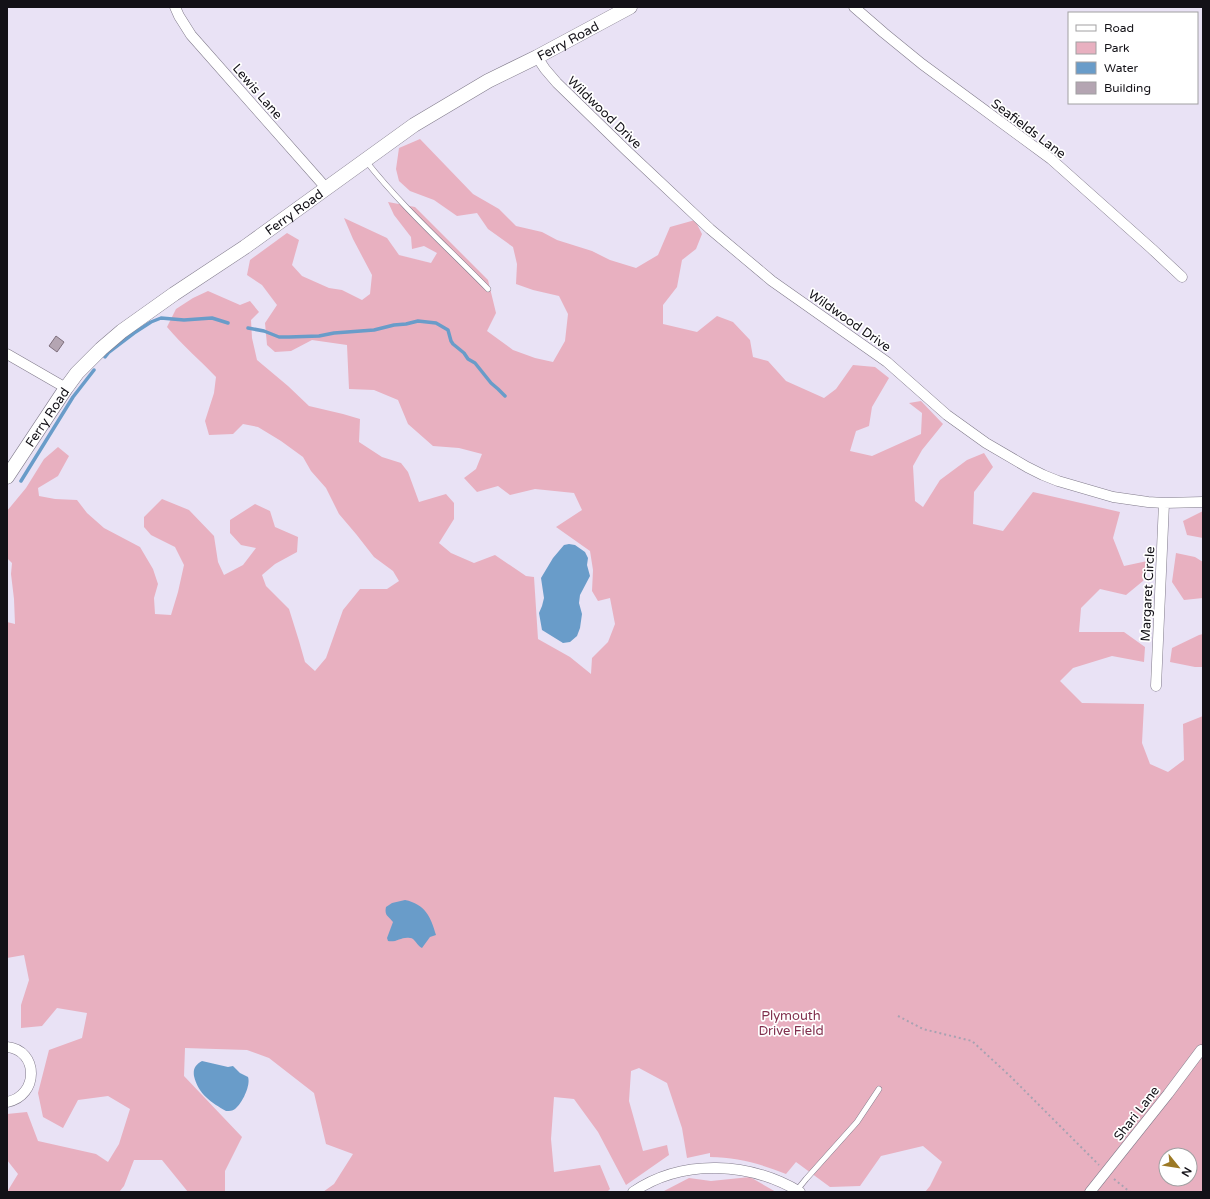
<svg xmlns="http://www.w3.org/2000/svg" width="1210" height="1199" font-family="'Varela Round',sans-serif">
<rect width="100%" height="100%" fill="#e9e2f5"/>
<!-- green -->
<path fill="#e8b0c0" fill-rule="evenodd" d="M420 139 473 194 499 209 516 226 542 232 557 240 592 251 610 260 636 268 658 255 670 227 695 220 702 234 696 249 682 260 677 287 663 305V324L697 332 717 316 733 322 750 340 753 357 768 361 786 381 824 398 836 389 853 365 875 367 889 378 872 407 869 426 856 431 850 451 872 456 921 434 922 413 909 403 921 401 943 424 922 450 913 466 915 501 923 507 940 480 967 460 984 453 993 467 974 492 973 524 1003 531 1033 492 1120 512 1113 538 1124 566 1152 560 1143 581 1126 595 1100 589 1081 608 1079 632H1124L1145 647 1144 662 1112 656 1073 668 1060 681 1082 703 1144 704 1142 743 1150 764 1168 772 1184 760 1183 724 1203 716V1192H925L930 1186 942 1162 923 1146 881 1156 860 1186 830 1187 796 1162 786 1174C761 1164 737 1157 710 1157V1153L687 1158 682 1128 667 1083 639 1068 631 1071 629 1101 643 1151 667 1145 669 1155 626 1185 598 1132 574 1099 554 1097 551 1139 554 1172 600 1165 610 1189 607 1192H323L334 1184 353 1154 326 1144 314 1093 269 1058 247 1050 185 1048 184 1076 242 1137 225 1171V1192H188L162 1160H134L124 1186 119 1192H7L18 1174 7 1160V1114L27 1112 38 1141 96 1154 108 1162 119 1144 130 1109 108 1096 78 1100 63 1128 43 1117 38 1093 49 1050 82 1038 87 1013 57 1008 42 1026 21 1028V1005L29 980 24 955 7 958V622L15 624 14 599 11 574 12 563 7 558V511L26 488 44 459 58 447 69 456 58 476 38 488 39 496 55 499 77 500 87 513 104 528 140 547 153 569 158 584 154 598 155 614 171 615 178 592 184 565 175 547 151 535 144 527V517L162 499 189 510 214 536 218 562 224 575 243 565 256 548 241 545 230 533V520L255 504 270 511 275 527 298 537 297 552 275 564 262 575 266 586 289 609 299 641 305 662 315 671 326 658 343 610 360 589H387L399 581 393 571 374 557 356 534 339 514 326 488 311 471 303 457 281 441 258 427 243 424 233 434 209 435 205 421 214 393 216 377C200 360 182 345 167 327L176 309 193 298 208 291 240 305 250 301 259 312 251 320 252 338 257 360 288 386 309 406 343 414 360 419 359 442 382 457 401 463 408 472 419 502 446 494 454 503V519L439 543 451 553 474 563 495 555 526 576 534 577 538 639 570 657 591 674 592 658 608 642 615 624 610 598 598 601 592 591 593 570 590 551 556 527 582 510 574 493 535 489 510 495 498 486 477 492 464 478 476 469 482 454 459 448 433 446 408 424 398 400 374 390 349 389 347 345 312 340 291 351 275 352 267 345 265 323 277 305 262 285 247 275 250 260 287 233 299 240 292 265 302 276 329 288 342 290 362 300 370 294 372 275 353 239 344 218 387 238 399 255 431 263 437 253 424 246 412 249 411 237 394 215 388 202 415 207 488 280 496 313 487 331 513 350 535 358 553 362 565 341 568 314 559 296 533 290 516 284 517 264 513 247 488 229 477 213 457 216 434 200 410 191 399 181 396 169 399 148ZM1166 1155H1190V1179H1166Z
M1203 511V538L1187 535 1183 521Z
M1176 553 1195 557 1203 562V598L1184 600 1172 582Z
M1203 634V667H1195L1170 662 1172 648 1199 635Z
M750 1177 776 1192H664V1191L689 1178 711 1181Z"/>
<!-- water -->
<path fill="#699cc9" d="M569 544 575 545 585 552 588 558 587 565 590 576 580 595 579 603 582 614 580 628 577 636 570 642 563 643 542 630 539 613 542 606 544 598 541 578 553 558 564 545Z
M405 900C425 904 431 917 436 935L430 937 422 948C417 946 415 938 410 938 402 936 396 943 388 941L387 938 393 922C389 916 384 916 386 907L392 903Z
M202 1061 228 1067 233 1066 240 1073 248 1077C251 1085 242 1104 235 1109 232 1111 230 1111 226 1111 212 1103 198 1094 194 1076 193 1069 195 1065 202 1061Z"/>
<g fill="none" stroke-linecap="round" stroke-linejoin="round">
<!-- stream -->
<path stroke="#699cc9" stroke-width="3.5" d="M248 328 264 331 279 337H289L319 336 334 333 374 330 394 325 406 324 418 321 436 323 448 330 451 341 453 344 464 353 468 359 475 363 491 383 498 389 505 396
M105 357 109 352 134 333 151 322 161 318 184 320 212 318 228 323
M21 481 73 397 94 370"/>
</g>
<!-- building -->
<path fill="#b4a5b2" stroke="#7e6f7c" d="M56 336 64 342 57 352 49 346Z"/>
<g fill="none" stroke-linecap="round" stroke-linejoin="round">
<!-- service casing -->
<g stroke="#817b8b" stroke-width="6">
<path id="service" d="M366 161C402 207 447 247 488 289
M797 1190 806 1179 857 1122 879 1089"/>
</g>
<!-- minor casing -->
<g stroke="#817b8b" stroke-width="11">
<path id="minor" d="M175 7 179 16 191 35 327 189
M854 7 884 33 922 64 1051 159 1152 249 1182 277
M537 57 545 69 557 83 627 151 710 229 772 281 887 362 947 415 986 443 1027 467 1043 475 1058 481 1113 497 1148 502 1164 503 1203 502
M7 354 66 388
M1156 686 1164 503
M7 1047C39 1050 39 1096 7 1102
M633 1192C683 1158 750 1162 800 1192
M1090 1192 1168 1094 1201 1050"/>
</g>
<!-- secondary casing -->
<g stroke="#817b8b" stroke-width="15">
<g id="secondary">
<path id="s1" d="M7 477 66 388 77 373 101 349 122 331 174 294 245 247 414 125 488 81 537 57 630 7"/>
</g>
</g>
<!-- path -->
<path stroke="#a8a2b1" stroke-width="2" stroke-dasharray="2 3" stroke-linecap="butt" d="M898 1016 923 1029 972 1041 1010 1076 1099 1165
M1114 1179 1130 1192"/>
<!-- service -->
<use href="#service" stroke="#fff" stroke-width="5"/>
<!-- minor -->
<use href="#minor" stroke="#fff" stroke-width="10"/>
<!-- secondary -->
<use href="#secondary" stroke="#fff" stroke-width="14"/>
</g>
<g text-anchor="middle" stroke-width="3.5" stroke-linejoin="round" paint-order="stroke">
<!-- street labels -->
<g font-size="13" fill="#131117" stroke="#fff">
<text dy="5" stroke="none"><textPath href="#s1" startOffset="720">Ferry Road</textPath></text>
<text transform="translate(258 91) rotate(49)" y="5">Lewis Lane</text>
<text transform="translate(605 112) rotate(44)" y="5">Wildwood Drive</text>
<text transform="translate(1029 128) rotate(37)" y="5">Seafields Lane</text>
<text dy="5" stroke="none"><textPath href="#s1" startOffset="396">Ferry Road</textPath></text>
<text transform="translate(850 320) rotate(35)" y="5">Wildwood Drive</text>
<text dy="5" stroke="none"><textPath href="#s1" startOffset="72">Ferry Road</textPath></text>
<text transform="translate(1147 594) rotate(-87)" y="5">Margaret Circle</text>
<text transform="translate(1136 1113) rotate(-52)" y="5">Shari Lane</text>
</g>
<!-- park labels -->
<g font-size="13" fill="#802f4d" stroke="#fff">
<text x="791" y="1020">Plymouth<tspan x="791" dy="15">Drive Field</tspan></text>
</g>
</g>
<!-- border -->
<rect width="1210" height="1199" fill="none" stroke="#131117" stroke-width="16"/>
<!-- legend -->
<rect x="1068" y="12" width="130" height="92" fill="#ffffff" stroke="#a1a0a2"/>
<rect x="1076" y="25" width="20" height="6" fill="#ffffff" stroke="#a1a0a2"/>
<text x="1104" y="32" font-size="12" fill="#131117">Road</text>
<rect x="1076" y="42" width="20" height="12" fill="#e8b0c0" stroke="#a1a0a2"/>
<text x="1104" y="52" font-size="12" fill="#131117">Park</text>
<rect x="1076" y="62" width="20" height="12" fill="#699cc9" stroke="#a1a0a2"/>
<text x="1104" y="72" font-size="12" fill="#131117">Water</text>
<rect x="1076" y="82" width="20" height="12" fill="#b4a5b2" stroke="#a1a0a2"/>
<text x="1104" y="92" font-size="12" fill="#131117">Building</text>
<!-- north arrow -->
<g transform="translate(1178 1167) rotate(120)"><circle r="19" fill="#ffffff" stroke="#a1a0a2"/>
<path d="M0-3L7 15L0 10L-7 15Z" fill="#9c7924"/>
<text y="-6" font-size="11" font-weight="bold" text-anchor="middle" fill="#131117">N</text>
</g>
</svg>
